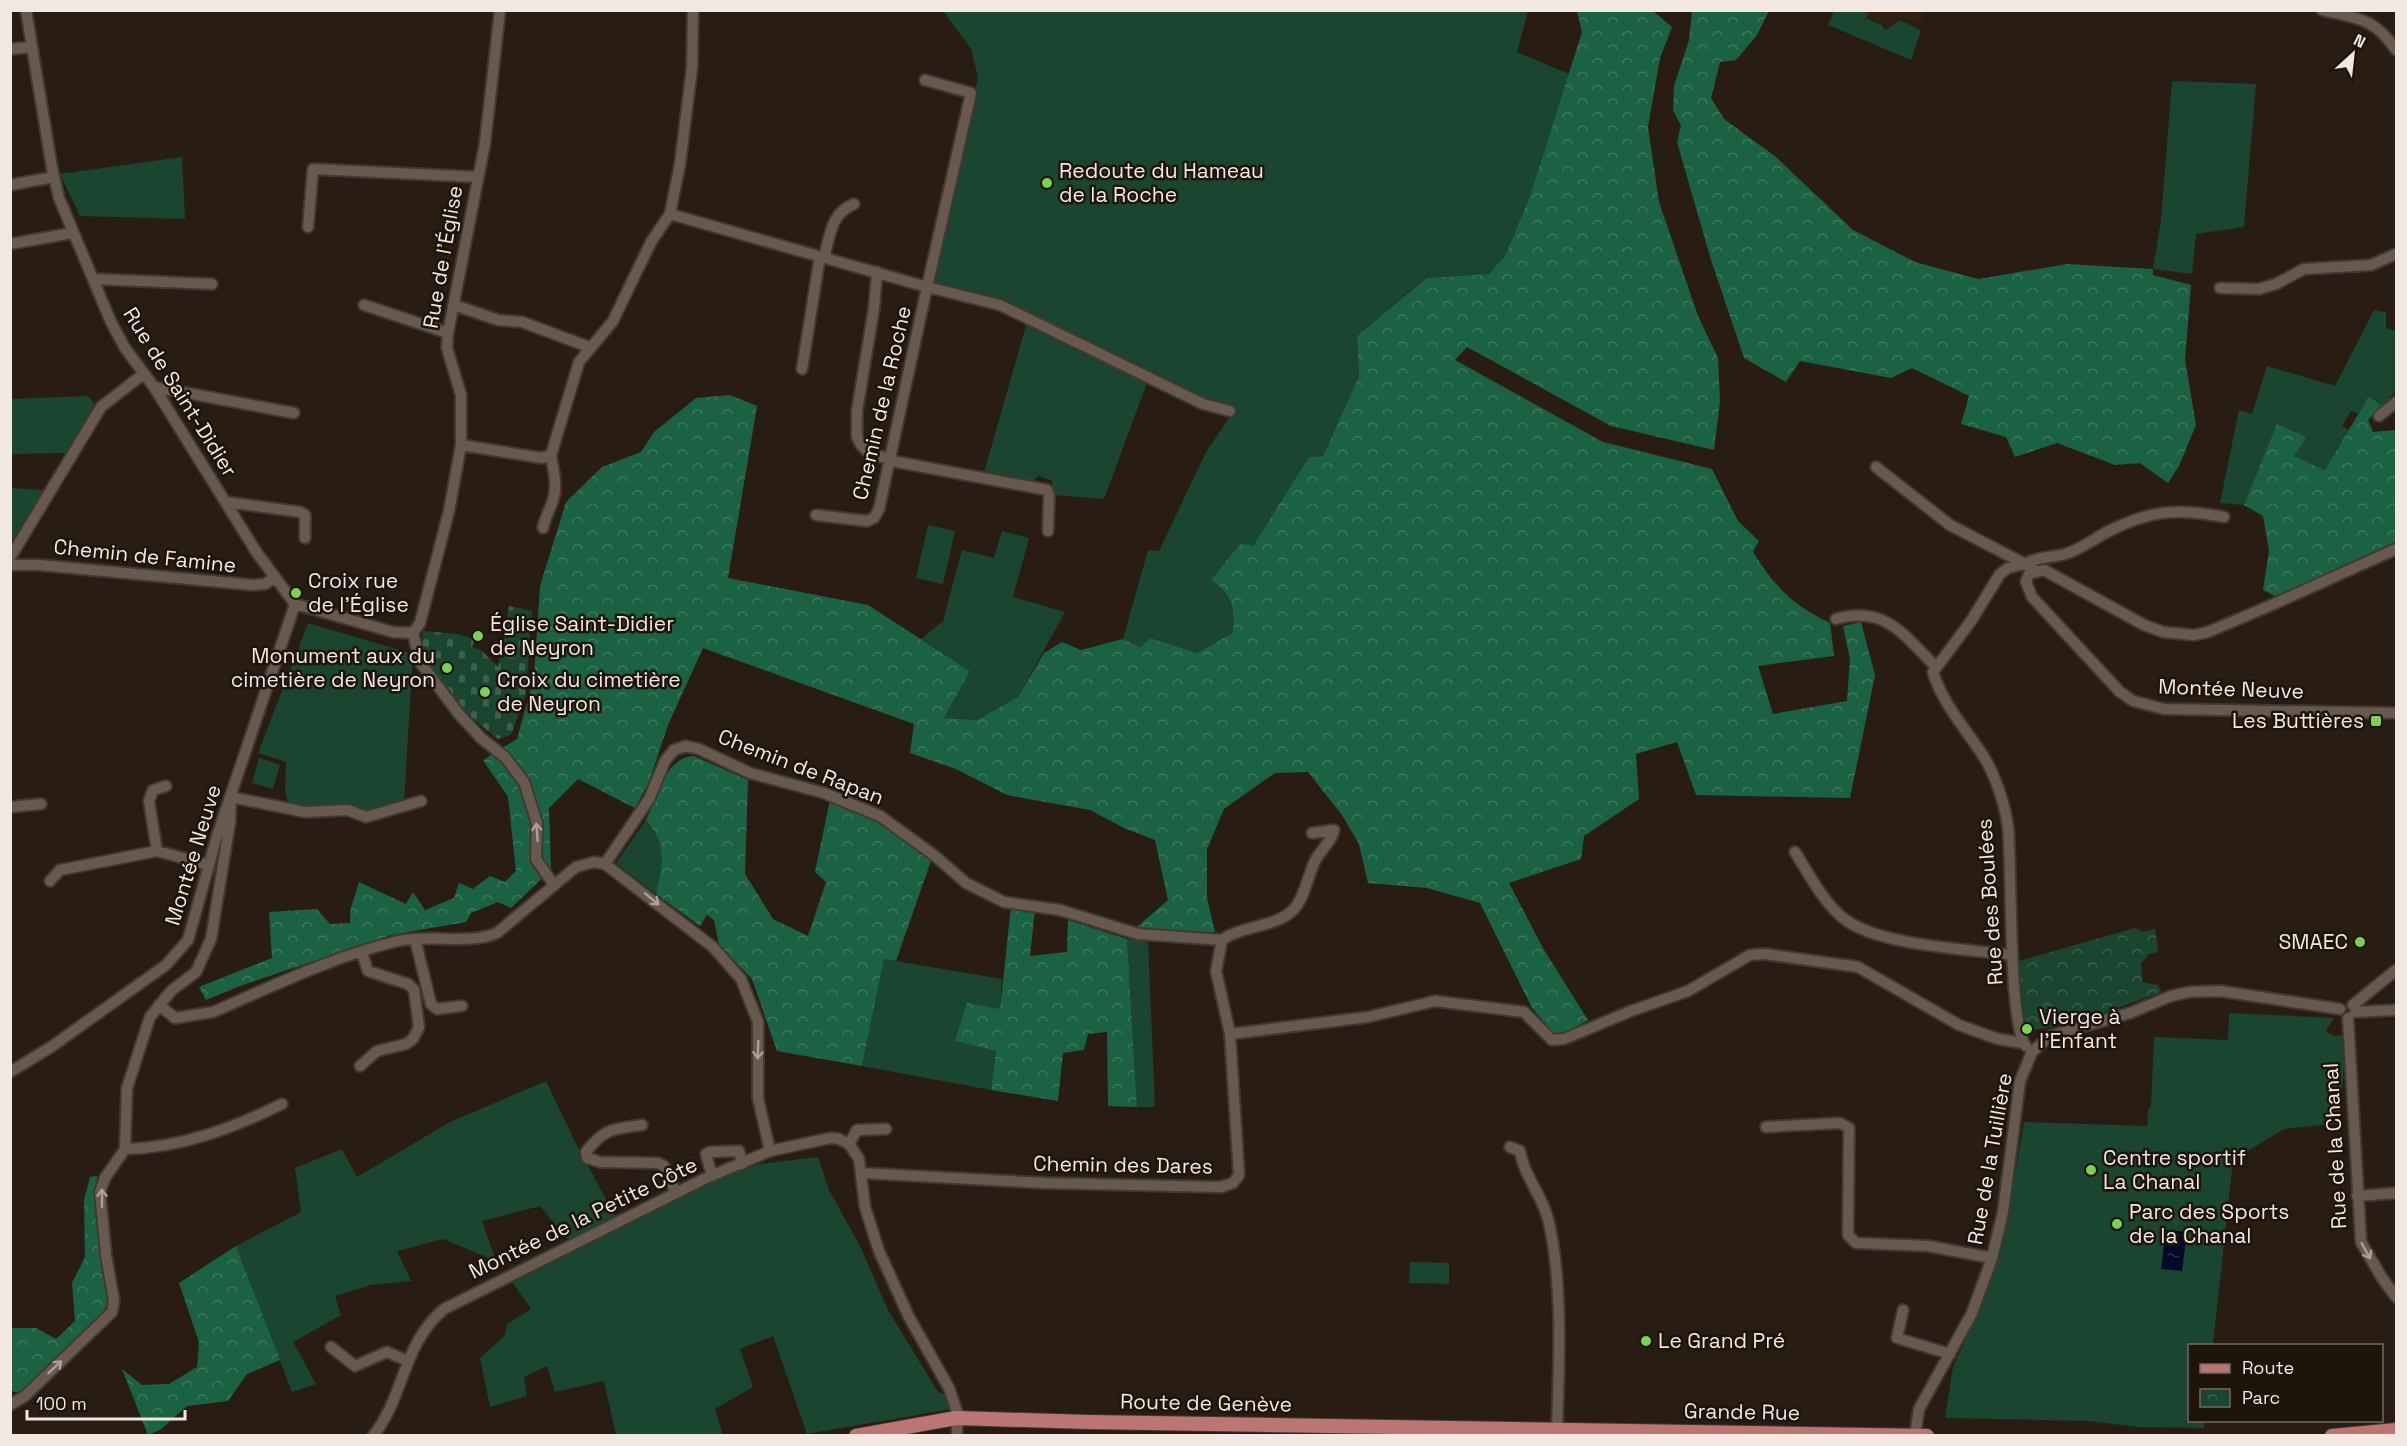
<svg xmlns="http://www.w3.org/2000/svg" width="2407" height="1446" font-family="'Space Grotesk',sans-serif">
<defs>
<pattern id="forest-crowns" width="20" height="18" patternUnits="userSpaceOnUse" patternTransform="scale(1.5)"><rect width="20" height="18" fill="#1b6244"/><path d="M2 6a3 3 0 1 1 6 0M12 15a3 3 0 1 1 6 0" fill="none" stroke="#3c785f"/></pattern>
<pattern id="cemetery-stones" width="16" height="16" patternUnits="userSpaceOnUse" patternTransform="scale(1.5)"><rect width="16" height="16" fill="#1a4531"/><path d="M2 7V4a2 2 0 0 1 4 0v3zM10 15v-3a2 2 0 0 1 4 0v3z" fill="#3c604f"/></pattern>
<pattern id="park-crowns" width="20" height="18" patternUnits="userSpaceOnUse" patternTransform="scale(1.5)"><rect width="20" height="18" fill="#1a4531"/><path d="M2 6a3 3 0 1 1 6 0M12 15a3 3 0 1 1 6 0" fill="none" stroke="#3c604f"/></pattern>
<pattern id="water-ripples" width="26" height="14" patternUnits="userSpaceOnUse" patternTransform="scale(1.5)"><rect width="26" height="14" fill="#000928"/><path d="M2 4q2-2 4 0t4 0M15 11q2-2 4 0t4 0" fill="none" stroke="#262d47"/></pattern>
</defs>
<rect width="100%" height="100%" fill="#291d13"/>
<!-- built -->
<path fill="#322112" d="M1870 11V10L1925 11 1920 24 1902 18 1888 25 1867 17Z"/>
<!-- grass -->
<path fill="#1a4531" d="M943 11H1528L1517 52 1569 74 1530 196 1505 256 1489 274 1425 278 1357 336 1359 376 1323 456 1309 457 1253 546 1211 580C1231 597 1235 606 1233 633L1197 653 1152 638 1140 647 1123 639 1148 550 1159 551 1206 452 1231 415 1223 407 1029 315 933 285 978 77 971 49Z
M1869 11 1866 18 1882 25 1885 30 1900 20 1921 30 1911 60 1828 25 1834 11Z
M2172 81 2256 84 2244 227 2196 234 2192 274 2153 269 2161 220Z
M182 157 185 219 80 216 60 174Z
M2374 310 2386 312V328L2396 331V391L2382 406 2369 396 2358 414 2351 411 2342 426 2349 430 2325 470 2293 456 2277 425 2244 505 2220 503 2239 410 2252 414 2267 366 2335 386Z
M1027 322 1147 383 1104 499 1053 495 1052 481 1038 476 1029 485 983 476Z
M88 396 95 405 66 453 11 454V399Z
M11 488 44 490 11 542 10 488Z
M928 525 955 531 943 584 916 578Z
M1002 531 1029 538 1013 597 1065 612 1018 697 977 720 944 718 970 671 921 639 943 621 962 550 994 558Z
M308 623 413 654 404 802 368 812 353 805 311 808 288 804 285 790 286 762 258 753Z
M259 758 280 765 273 789 252 783Z
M646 820C668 845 662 864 656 894L616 863Z
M1127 939 1148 941 1155 1107H1137Z
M884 959 1002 979 1000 1009 955 1041 996 1051 991 1090 862 1066Z
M2229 1013 2334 1018 2326 1031 2334 1036 2342 1035 2344 1063 2340 1123 2284 1129 2233 1160 2213 1345 2190 1346V1420L2205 1421 2204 1428 2138 1427 2089 1421 1945 1418 1953 1367 1986 1293 2002 1248 2024 1122 2147 1126 2148 1110 2151 1106 2154 1037 2228 1040Z
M546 1081 579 1150 616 1217 569 1241 540 1206 482 1221 496 1261 443 1239 397 1251 411 1281 371 1285 335 1296 341 1315 293 1342 316 1384 292 1392 236 1246 301 1212 295 1168 342 1149 357 1177 450 1122Z
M818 1157 829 1190 860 1246 888 1310 938 1392 947 1396 951 1409 807 1434 773 1336 740 1349 753 1387 715 1409 723 1435H616L604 1381 555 1392 547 1366 524 1377 527 1396 490 1407 480 1358 505 1335 507 1324 531 1309 512 1282 704 1184 760 1164Z
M1410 1262 1449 1263V1284L1409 1283Z"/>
<!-- forest -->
<path fill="url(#forest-crowns)" d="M1577 11H1653L1672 27 1660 58 1648 127 1659 202 1698 316 1718 358 1720 401 1714 450 1611 426 1467 347 1455 360 1603 442 1712 469 1738 521 1759 541 1753 552C1776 588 1791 604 1830 623L1834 656 1758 666 1773 714 1847 701 1850 659 1843 626 1861 622 1875 675 1850 798 1696 795 1677 742 1636 754 1639 799 1584 836 1581 859 1509 883 1544 950 1588 1020 1557 1037 1532 1008 1480 903 1427 888 1368 883 1359 844 1342 815 1308 772 1275 773 1224 809 1207 849V898L1215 932 1162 931 1137 927 1168 900 1155 840 1126 829 1090 810 1007 795 956 769 910 753 914 724 703 648 668 725 649 782 635 808 578 779 549 808 551 870 511 908 498 902 471 913 466 922 391 935 240 986 206 1000 199 987 272 958 269 912 317 909 330 924 350 923V911L359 882 406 904 413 892 425 910 454 898 459 883 473 889 490 876 505 882 516 871 508 797 483 760 517 739 534 678 540 586 566 502 602 467 641 452 654 432 696 398 730 395 757 406 728 578 868 605 970 671 944 718 977 720 1018 697 1044 653 1062 642 1081 650 1123 639 1140 647 1151 638 1197 653 1233 633C1235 607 1232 596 1211 580L1241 543 1253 546 1309 457 1323 456 1359 376 1357 336 1426 278 1489 274 1505 256 1530 196 1582 32Z
M1692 11H1769L1757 35 1736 60 1720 62 1711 98 1724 119 1776 157 1853 230 1915 262 1978 279 2067 264 2153 269V275L2191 285 2185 360 2196 425 2179 466 2168 483 2140 463 2115 465 2057 443 2015 457 2006 437 1961 424 1969 396 1912 368 1891 378 1800 361 1786 382 1744 358 1711 260 1677 142 1681 126 1673 110 1674 86 1689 40Z
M2369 396 2382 406 2368 420 2373 432 2396 430V543L2277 597 2263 590 2269 551 2263 516 2244 505 2277 424 2306 437 2294 456 2325 470Z
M694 756 748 780 745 874 773 919 808 936 826 882 815 872 830 800 881 821 932 858 896 961 884 959 862 1066 777 1051 752 979 719 945 714 920 707 915 700 926 656 894C662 864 668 845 646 820 657 798 665 757 694 756Z
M1011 906 1035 909 1030 956 1067 952 1068 920 1127 939 1137 1107 1108 1106 1107 1032 1088 1034 1084 1050 1063 1053 1058 1101 991 1090 996 1051 955 1041 967 1003 1000 1009Z
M97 1176 96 1201 108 1302 103 1313 20 1393 11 1391 10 1328H36L56 1339 75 1321 72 1283 85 1257 84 1200 90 1177Z
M236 1246 280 1360 247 1374 228 1401 187 1406 160 1430 148 1435 122 1369 142 1385 169 1384 197 1367 199 1342 179 1283Z"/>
<!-- cemetery -->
<path fill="url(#cemetery-stones)" d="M509 606 532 611 526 694 511 735 498 739C471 718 436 688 423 655 421 648 423 638 423 631L457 634 475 639 472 647 481 650 498 667Z"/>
<!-- park -->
<path fill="url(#park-crowns)" d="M2135 928 2143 932 2155 929 2158 952 2149 954 2141 964 2142 982 2158 985 2161 992C2138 1001 2044 1036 2025 1028L2019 961Z"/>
<!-- water -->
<path fill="url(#water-ripples)" d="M2166 1230 2187 1232 2182 1271 2161 1269Z"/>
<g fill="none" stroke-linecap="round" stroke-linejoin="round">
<!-- minor casing -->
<g stroke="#423833" stroke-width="14">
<path id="minor" d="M26 10 52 168 59 198 111 322 125 348 154 387 257 553 295 604
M2322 10C2358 19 2374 17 2396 50
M10 49 32 47
M925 80 971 93 927 287 1000 305 1203 404 1230 411
M10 185 54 177
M670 214 927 287 879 509 874 518 867 521 816 515
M308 227 313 169 478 177
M10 244 72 233
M824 258C830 235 831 213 854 204
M877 272 874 308 857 411V437L861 445 867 451 892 461 1047 490 1049 495 1048 531
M94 279 212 284
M2220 288 2259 289 2276 284 2304 269 2371 265 2396 254
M364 305 448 333
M454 305 498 320 522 322 589 347
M802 369 820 256
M154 387 294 413
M2379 416 2396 402
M461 445 542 458 551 455 579 362 613 321 651 242 670 214 680 164 692 68 693 10
M1876 467 1950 525 2025 564C2039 556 2050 558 2065 554 2079 550 2094 539 2107 532 2150 510 2177 508 2224 517
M226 502 300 512 305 515V538
M543 528C545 517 550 510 553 500 558 486 553 469 551 455
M2396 549 2274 604 2208 632 2194 635 2163 632 2144 625 2044 570 2029 574 2026 582 2032 597 2120 692 2133 701 2164 709 2396 713
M10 558 101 407 142 375
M10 565H39L253 585 265 584 274 578
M295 604 393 632 413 633
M1836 619C1885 605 1904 635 1935 666
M413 633 420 623 449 511 461 445V395L447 348 448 333 485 143 500 10
M413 633 420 662 458 713 481 738 505 757 524 782 537 823 536 859 554 885
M231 797 305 812 348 810 366 817 421 801
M10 807 41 804
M157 851 149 801 153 790 166 786
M1795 852C1809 874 1823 902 1843 918 1878 946 1967 949 2012 955
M605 864 649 799 665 761 674 750 686 746 699 749 750 773 824 793 880 816 935 856 966 883 1004 902 1060 910 1138 934 1222 940 1216 971 1230 1034 1239 1175 1233 1183 1221 1187 1044 1183 861 1173
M50 881 60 870 157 851 209 865
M415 939 431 1004 437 1009 462 1006
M1222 940C1242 925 1276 928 1294 909 1305 897 1308 875 1315 861 1320 850 1332 842 1334 830L1312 833
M159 1005 175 1018 213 1012C273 986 334 956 398 941 430 934 470 945 497 933L576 867 594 862 605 864 713 947 741 979 758 1022V1098L770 1151
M2353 1005 2396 970
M2355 1012 2396 1010
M2348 1018 2361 1242 2382 1278 2396 1297
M1230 1034 1368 1017 1435 1001 1524 1012 1552 1040 1564 1039 1631 1011 1688 991 1750 955 1765 954 1858 967 1959 1025 1998 1039 2023 1043
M2026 1046C2008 1025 2012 864 2008 827 2005 804 1995 774 1982 754 1965 728 1942 703 1933 672L1971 621 2000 574 2008 568 2025 564 2036 571
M360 1066 377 1051 406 1044 413 1039 419 1027 414 990 408 984 368 971 362 953
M10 1072 51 1047 166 965 188 940 217 836 295 604
M642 1125C614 1129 604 1128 586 1152L587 1158 600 1162 658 1163 664 1166 676 1193
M1766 1127 1840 1123 1849 1128 1848 1235 1856 1243 1928 1246 1992 1258
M849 1144 857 1130 886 1129
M1510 1147 1520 1151C1524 1177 1544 1197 1549 1223 1563 1284 1559 1367 1557 1430
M125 1149C181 1148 233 1128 282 1104
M712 1176 706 1154 710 1152 739 1151 742 1164
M2357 1196 2396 1193
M1903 1310 1897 1338 1950 1354
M331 1347 355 1366 387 1352 408 1361
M10 1405 25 1396 112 1312 114 1301 106 1255 100 1192 105 1178 125 1149 127 1088 150 1017 171 991 196 972 211 939 230 822 231 797
M1915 1435 1919 1409 1972 1313 1992 1258 2003 1212 2020 1081 2032 1052 2050 1036 2130 1013 2171 996 2189 992 2220 991 2340 1009
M373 1436C405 1396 402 1344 444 1309L704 1179 770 1151 830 1138 839 1139 849 1144 859 1159 865 1207 879 1251 909 1317 949 1388 957 1412V1436"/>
</g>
<!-- major casing -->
<g stroke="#423833" stroke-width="16">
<path id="major" d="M856 1436 956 1418 1088 1422 1927 1436
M2332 1436 2396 1430"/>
</g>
<!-- minor -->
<use href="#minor" stroke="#67594e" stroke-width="10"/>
<!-- major -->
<use href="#major" stroke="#bb7573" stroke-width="14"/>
</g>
<!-- one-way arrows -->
<defs><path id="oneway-shaft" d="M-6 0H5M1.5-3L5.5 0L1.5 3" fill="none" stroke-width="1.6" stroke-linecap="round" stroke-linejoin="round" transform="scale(1.5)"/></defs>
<g stroke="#aca098">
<use href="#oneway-shaft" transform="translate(537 832) rotate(-94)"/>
<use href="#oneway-shaft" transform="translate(652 899) rotate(39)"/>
<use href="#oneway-shaft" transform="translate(758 1050) rotate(92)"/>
<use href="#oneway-shaft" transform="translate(102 1198) rotate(-90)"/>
<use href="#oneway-shaft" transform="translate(2366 1251) rotate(61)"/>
<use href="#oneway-shaft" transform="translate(55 1367) rotate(-43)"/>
</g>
<!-- markers -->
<g fill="#7cd154" stroke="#1f140a" stroke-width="2">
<circle cx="1047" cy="183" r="6"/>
<circle cx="296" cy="593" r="6"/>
<circle cx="478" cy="636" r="6"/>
<circle cx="447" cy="668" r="6"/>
<circle cx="485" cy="692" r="6"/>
<rect x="2370" y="715" width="12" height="12" rx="3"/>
<circle cx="2360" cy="942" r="6"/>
<circle cx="2027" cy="1029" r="6"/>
<circle cx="2091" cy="1170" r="6"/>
<circle cx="2117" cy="1224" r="6"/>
<circle cx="1646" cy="1341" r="6"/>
</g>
<g text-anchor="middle" stroke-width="5" stroke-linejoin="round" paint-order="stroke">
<!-- poi labels -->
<g font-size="21" fill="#f0e8e1" stroke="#1f140a" text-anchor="start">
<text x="1059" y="178">Redoute du Hameau<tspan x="1059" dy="24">de la Roche</tspan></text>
<text x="308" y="588">Croix rue<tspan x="308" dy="24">de l'Église</tspan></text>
<text x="490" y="631">Église Saint-Didier<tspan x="490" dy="24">de Neyron</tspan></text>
<text x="435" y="663" text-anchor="end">Monument aux du<tspan x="435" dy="24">cimetière de Neyron</tspan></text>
<text x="497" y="687">Croix du cimetière<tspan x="497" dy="24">de Neyron</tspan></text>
<text x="2364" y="728" text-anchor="end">Les Buttières</text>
<text x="2348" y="949" text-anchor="end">SMAEC</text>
<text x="2039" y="1024">Vierge à<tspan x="2039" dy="24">l’Enfant</tspan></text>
<text x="2103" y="1165">Centre sportif<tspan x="2103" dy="24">La Chanal</tspan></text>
<text x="2129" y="1219">Parc des Sports<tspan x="2129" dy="24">de la Chanal</tspan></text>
<text x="1658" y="1348">Le Grand Pré</text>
</g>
<!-- street labels -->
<g font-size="21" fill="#f0e8e1" stroke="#1f140a">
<text transform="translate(443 257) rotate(-80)" y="7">Rue de l'Église</text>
<text transform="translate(180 392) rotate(58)" y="7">Rue de Saint-Didier</text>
<text transform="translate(882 403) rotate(-77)" y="7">Chemin de la Roche</text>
<text transform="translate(145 556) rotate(6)" y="7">Chemin de Famine</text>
<text transform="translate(2231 689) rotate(2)" y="7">Montée Neuve</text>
<text transform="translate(801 767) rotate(21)" y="7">Chemin de Rapan</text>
<text transform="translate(193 855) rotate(-73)" y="7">Montée Neuve</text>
<text transform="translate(1990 902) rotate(-94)" y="7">Rue des Boulées</text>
<text transform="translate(2335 1146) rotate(-93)" y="7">Rue de la Chanal</text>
<text transform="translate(1990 1159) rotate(-80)" y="7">Rue de la Tuillière</text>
<text transform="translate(1123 1165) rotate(1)" y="7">Chemin des Dares</text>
<text transform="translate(583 1218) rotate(-26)" y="7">Montée de la Petite Côte</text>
<text transform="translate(1206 1403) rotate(1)" y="7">Route de Genève</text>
<text transform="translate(1742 1412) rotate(1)" y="7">Grande Rue</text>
</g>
</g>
<!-- border -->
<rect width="2407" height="1446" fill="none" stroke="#f0e8e1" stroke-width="24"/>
<!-- legend -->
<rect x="2188" y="1344" width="195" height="78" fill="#1f140a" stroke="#736960" stroke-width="1.5"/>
<rect x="2200" y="1364" width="30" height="9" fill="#bb7573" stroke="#736960" stroke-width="1.5"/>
<text x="2242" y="1374" font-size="18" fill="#f0e8e1">Route</text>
<rect x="2200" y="1389" width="30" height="18" fill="url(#park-crowns)" stroke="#736960" stroke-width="1.5"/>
<text x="2242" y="1404" font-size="18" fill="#f0e8e1">Parc</text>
<!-- north arrow -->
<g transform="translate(2353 54) rotate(27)" stroke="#1f140a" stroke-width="4.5" paint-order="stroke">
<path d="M0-4.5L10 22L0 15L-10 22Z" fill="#f0e8e1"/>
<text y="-9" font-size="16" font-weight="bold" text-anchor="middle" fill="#f0e8e1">N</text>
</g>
<!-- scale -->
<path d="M27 1410v9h158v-9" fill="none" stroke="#f0e8e1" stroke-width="3"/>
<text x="36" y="1410" font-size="18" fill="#f0e8e1" stroke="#1f140a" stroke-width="4.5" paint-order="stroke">100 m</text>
</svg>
